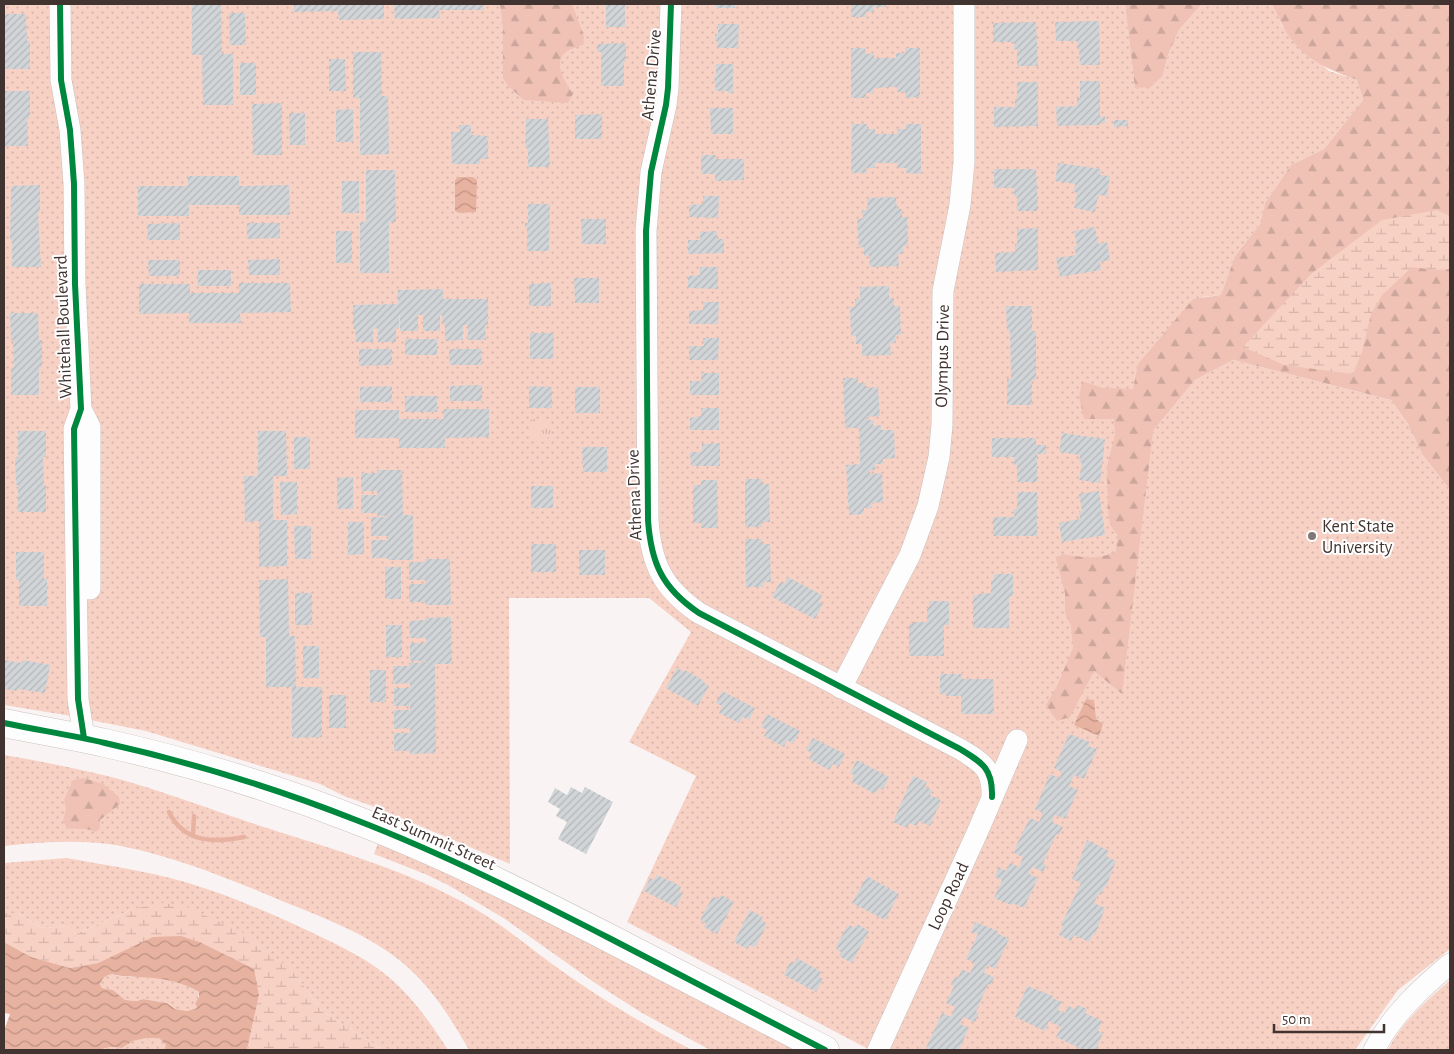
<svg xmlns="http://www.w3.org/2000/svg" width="1454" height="1054" font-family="'Alegreya Sans',sans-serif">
<defs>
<pattern id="grass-dots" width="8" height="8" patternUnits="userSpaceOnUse" patternTransform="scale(1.25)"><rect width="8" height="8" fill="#f8d1c5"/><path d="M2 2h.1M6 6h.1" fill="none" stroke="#d6b4aa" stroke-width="1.8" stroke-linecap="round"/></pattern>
<pattern id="forest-firs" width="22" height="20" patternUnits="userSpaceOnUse" patternTransform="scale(1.25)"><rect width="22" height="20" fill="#efc2b5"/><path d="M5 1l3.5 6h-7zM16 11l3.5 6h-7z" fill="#cea79c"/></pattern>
<pattern id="wetland-marsh" width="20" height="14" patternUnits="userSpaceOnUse" patternTransform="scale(1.25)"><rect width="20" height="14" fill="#f8d1c5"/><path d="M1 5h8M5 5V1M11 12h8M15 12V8" fill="none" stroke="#d6b4aa"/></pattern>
<pattern id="park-tufts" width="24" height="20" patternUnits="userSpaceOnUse" patternTransform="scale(1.25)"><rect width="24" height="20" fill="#f8d1c5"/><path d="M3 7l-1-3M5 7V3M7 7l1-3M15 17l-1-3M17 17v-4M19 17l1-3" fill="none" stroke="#d6b4aa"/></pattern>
<pattern id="water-waves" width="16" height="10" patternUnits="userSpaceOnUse" patternTransform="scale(1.25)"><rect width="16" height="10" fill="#e8b2a0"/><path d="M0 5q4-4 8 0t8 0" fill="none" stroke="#be9183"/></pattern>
<pattern id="building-hatch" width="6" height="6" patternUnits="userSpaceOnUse" patternTransform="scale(1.25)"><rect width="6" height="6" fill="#d1d5d8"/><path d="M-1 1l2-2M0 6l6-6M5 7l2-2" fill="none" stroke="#b5b7ba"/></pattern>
</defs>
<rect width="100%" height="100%" fill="#f9f4f3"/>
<!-- grass -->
<path fill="url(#grass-dots)" d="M4 4H1125L1135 87 1163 75 1168 55 1179 30 1202 4H1272L1274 5 1282 26 1329 71 1357 80 1363 100 1324 149 1291 165 1265 203 1260 224 1235 256 1221 295 1203 297 1153 431 1195 380 1233 360 1391 400 1408 424 1422 454 1450 490V949L1398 990 1355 1050H870L627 922 696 776 629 742 691 632 649 598H509L510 864 375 807 344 796 320 784 146 731 65 715 4 705Z
M4 755C45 762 86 770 126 781 174 795 220 813 267 828 332 849 399 868 459 900 495 918 526 945 559 969 601 999 646 1026 692 1050H469C450 1017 433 989 403 963 368 934 324 918 282 901 230 879 176 857 121 846 83 839 42 842 4 846Z
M378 843 474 883 796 1050H710L642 1013 595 983 505 919 448 885 425 874 374 854Z
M66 858C106 865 146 871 185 882 229 895 272 914 313 933 340 946 368 959 391 979 414 999 432 1025 448 1050H382L380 1048 322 1011 292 970 133 909 76 934 68 926 42 928 18 913H4V863Z
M112 974C122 978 132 976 143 977 162 978 182 982 199 992L197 1008 187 1011 175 1009 167 1003 143 999 137 1001 124 1000 113 990 102 988 100 985C102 978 105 976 112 974Z
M1450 980V1050H1388C1401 1023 1427 1000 1450 980Z
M147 1038H159L166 1045 164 1050H98L110 1047 122 1048 133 1041Z"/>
<!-- forest -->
<path fill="url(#forest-firs)" d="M500 4H572L584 36 583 45C578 47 569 49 565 53 552 64 567 84 573 94L568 103 524 100 508 86 503 78V28Z
M1125 4H1202L1179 30 1168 55 1163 75 1151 87 1135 88Z
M1272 4H1450V490L1422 454 1408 424 1391 400 1233 360 1195 380 1153 431 1122 694 1094 671 1070 717 1057 721 1046 705 1057 686 1073 648 1071 626 1065 612V593L1056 559 1062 554C1081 557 1098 561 1116 551L1118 536 1110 525 1108 510 1107 467 1115 434 1114 419H1084L1079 397 1082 381 1103 388 1133 389 1138 364 1193 299 1221 295 1235 256 1260 224 1265 203 1291 165 1324 149 1363 100 1357 80C1314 65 1290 50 1274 6Z
M84 778 103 784 119 797 120 804 100 820V828L96 832C85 827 79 830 67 828L63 821 66 809 64 800 73 780Z"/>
<!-- wetland -->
<path fill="url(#wetland-marsh)" d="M1437 210 1450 216V269L1436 270 1412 267 1382 295 1371 314 1362 352 1353 374 1284 365 1243 347 1311 274 1382 220Z
M163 903 184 906 242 932 292 970 322 1011 380 1048 382 1050H247L259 995 253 969 202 943 126 951 98 963 70 968 31 957 4 942V913H18L42 928 68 926 76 934 133 909Z"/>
<!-- park -->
<path fill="url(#park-tufts)" d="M532 419H547L550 423 551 434 543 442H538L530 434V420Z"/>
<!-- water -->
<path fill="url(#water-waves)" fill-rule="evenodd" d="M458 177H473L477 180 476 212 459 213 455 211V180Z
M1086 699 1094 700 1096 719 1103 724 1099 736 1074 725Z
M181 936 202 943 254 969 259 995 247 1050H164L166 1045 159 1038H147L133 1041 122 1048 110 1047 98 1050H4V1031L10 1014 4 1013V942L31 957 70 968 98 963 153 937ZM112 974C121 977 129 976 139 977 160 978 181 981 199 992V997L195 1004 197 1006V1008L187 1011 175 1009 167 1003 143 999 137 1001 125 1000 113 990 102 988 100 985C102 978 105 976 112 974Z"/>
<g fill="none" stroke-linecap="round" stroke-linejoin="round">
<!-- stream -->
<path stroke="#e8b2a0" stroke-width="4.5" d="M169 812C184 843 214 843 244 837
M193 836 194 816"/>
</g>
<!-- building -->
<path fill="url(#building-hatch)" d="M192 4H221L222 54H233V105H203L202 55H192Z
M294 4H384V19L339 20 338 11 294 12Z
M394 4H484V10H439L440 18 395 19Z
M606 4H625V27H606Z
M716 4H735V8H716Z
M851 4H886V7H874V12H866V17H851Z
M229 13H245L246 45H230Z
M4 14H26L27 41H30V69H4Z
M1099 21 1100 65H1080L1079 49H1077V41H1056L1055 22Z
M1036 22 1038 66H1017V49L1014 50V42H993V23Z
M718 24H739L738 48H718L717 41H715V34H718Z
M626 43V62H624V86H601V52H597V44Z
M851 48H865L866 54 874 53V58H896V53H905V48H920V97L905 98V92H897V87L874 88V93H866V98H851Z
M353 52H381L382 96H388L389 154 360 155V98H353Z
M329 59H345L346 91H329Z
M240 63H256V95H240Z
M716 64H733V93H728V91H716L714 77H716Z
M1080 81H1100V117L1105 116V123H1100V125L1057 126 1056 107 1077 106V98H1080Z
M1017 82H1038V126L994 127V107H1015V99H1017Z
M4 91H30V118H27L28 146H4Z
M282 103V155H253L252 104Z
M710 108H733V134H711Z
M353 109V142H336V110Z
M289 113H305V145H290Z
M602 114V139H575V115Z
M526 119H548L550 167H528V148H525Z
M1114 120H1128V126L1114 127Z
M852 124H867V129H875V134H897L898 129H906V124H921V174L906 173V168H897V163H875V168H866L867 173H851Z
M459 125H471V135L488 136V159H480V164H452L451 132H460Z
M701 155H716V159H744V180L715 181V174H701Z
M1058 163 1101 169 1100 175 1110 176 1107 196 1098 195 1095 212 1074 208 1077 193 1074 192 1075 184 1055 181Z
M994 169H1036L1038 211H1017V196H1014V188H994Z
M366 170H395L396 222H389V273H360V222H366Z
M188 176H239V186L289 185 290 215H239V205H189V216H138V186H188Z
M342 181H359V213H342Z
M40 185V212L38 213 41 267H12V240H10L11 186Z
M703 196H719L718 218 689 217V205L703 204Z
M896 197 897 209H902V217H907L908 246H903V254H898L899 266 870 267 869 255 864 256V247L859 248 857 219 863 218 862 210H868L867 198Z
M528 204H550L549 251H527V228H525V223H528Z
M581 219H606V244H582Z
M180 223V240H148L147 224Z
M247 223H280V238L247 239Z
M1095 227 1098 244 1107 242 1110 260 1100 262 1101 270 1060 277 1056 258 1076 255 1074 247 1077 246 1074 231Z
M1038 228V270L996 272 995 253 1015 252V244H1017V229Z
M336 231H352V263H336Z
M717 231V239H724V253L688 254V240H700V232Z
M280 259V275H249L248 260Z
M148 260H180V276H149Z
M700 267H718V289L688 288V276L700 275Z
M198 270H231V286H198Z
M574 278H599V303H575Z
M239 283H290L291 312 240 313 241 323H189V313L139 314V284H190V293H239Z
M551 283V306H529V284Z
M889 286V298H894V306H900L901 335H895L896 343H890L891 355 862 356V344H856V336H851L850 307H855V299H860V287Z
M443 289V299H488V325H485L486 340H468V325H463V340L445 341V325H443L442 315H440V331H423V315H418V331H400V315H399V328H396V342H378V328L373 329V342H356L355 329H353V305L398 304V290Z
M703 302H719L718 324H689V311L703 310Z
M1006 306H1032V331H1036V380H1032V405H1007V379H1011L1010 331H1007Z
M10 313H38L39 340H42V367H39V395H11V368L14 367 13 340 11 341Z
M530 333H554L553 359H530Z
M703 338H719L718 360H689V346H704Z
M405 339H437V355H405Z
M359 349H392V365L359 366Z
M449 349H481L482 365H450Z
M701 373H719V395H690V381H701Z
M843 378H858V383H866V388L878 387 880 416 867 417 868 420H873V426L881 425V430H894L895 458 883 459V464H875V470H870V474L882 473 883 502 871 503 872 508H864V514L849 515 846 465 860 464 859 428H845Z
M482 385V401H450V386Z
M392 386V402H360V387Z
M529 386 552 387V408H529Z
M575 387H600V413H575Z
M405 396H437V412H405Z
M701 408H719V430H690V418L701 416Z
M443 409H489V437L445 438V448H399V438H355V410H399V419H444Z
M18 431H46V457H43L44 485H46V512H18V485H16L15 458H18Z
M258 431H286L287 476H273V520H287V566L259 567V521L245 522 244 476H258Z
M1062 433 1105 439 1100 483 1079 480 1082 463H1079L1080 455 1059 452Z
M294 437H310V469H294Z
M992 438H1036V445H1046V454H1037V482H1017V465H1014V457H992Z
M720 443V466H691L690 452H702V444Z
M582 447H607V472H583Z
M377 470H402L403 515H413V560H388V558H372L371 540H388V536H371V517H387V516H377V513H361V495H377V491H361V473H377Z
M353 477V509H337V478Z
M745 479H762V484H769L770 522H762V527H745Z
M701 480H717L718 528H701V523H693V485H701Z
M280 482H297V514L281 515Z
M531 486H553V508H531Z
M1099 491 1105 535 1062 542 1059 523 1080 519 1079 511H1082L1079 494Z
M1017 492H1037V536H993V517H1014V509H1017Z
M348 522H364V554L348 555Z
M294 526H311V559H295Z
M745 539H762V544H770L771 582H763V587H746Z
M531 544H556V572H531Z
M579 550H605V575H579Z
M16 552H44V579H47V606H19V580H16Z
M425 559H450L451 605H425V602H409V584H425V580H409V562H425Z
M385 567H401V599H385Z
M994 574H1013V596L1009 597V628H973V595L978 596V594L991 593V580H994Z
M788 577 822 595 819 602 823 604 815 619 772 597 780 582 784 584Z
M288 579 289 636H295L296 687H322V737L292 738V687H266V637H260L259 580Z
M295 593H312V625H295Z
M929 601H949V625H944V656H909V624H913V622H927V608H929Z
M451 617 452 664H435L436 753 410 754V751H394V733H410V728L394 729V710H410V706H394V688H410V683L393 684V666H409V663L426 662V661H410V643H426V638H410L409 621 425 620V618Z
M386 625H402V657H386Z
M303 646H319V678H303Z
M4 660 22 663 23 660 50 665 45 693 18 689V691L4 689Z
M677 668 684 672 685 670 704 681 703 682 709 686 698 706 666 688Z
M370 670H386V702H370Z
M940 674H962V679H993L994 714H961V696H946L945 693 940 694Z
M722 691 755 708 749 720 743 717 739 723 719 713 722 706 716 703Z
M329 695H346V728H329Z
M767 714 800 731 793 744 787 740 784 747 764 736 767 730 761 727Z
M1069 734 1090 742 1088 746 1097 749 1084 779 1074 775 1069 786 1078 790 1065 819 1055 815 1052 822 1063 827 1059 835 1056 834 1043 863 1046 865 1043 872 1032 867 1029 874 1038 878 1024 908 1012 903 1011 905 994 898 1002 880 995 877 999 867 1006 871 1010 863 1019 867 1023 857 1014 853 1017 844 1030 818 1039 822 1043 813 1035 809 1050 774 1059 778 1062 772 1054 768Z
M813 738 845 754 839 767 833 764 829 770 809 759 812 753 806 750Z
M857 760 889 777 883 790 879 788 876 793H873L853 782 852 780 854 775 850 773Z
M913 776 927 782 925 787 932 790 930 795 941 800 930 826 919 821 917 826 909 823 907 828 893 822Z
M571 787 582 793 585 787 613 802 586 854 558 839 567 822 556 816 560 809 548 802 555 788 567 795Z
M1087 840 1109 851 1106 856 1116 861 1106 887H1104L1101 895 1098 894 1094 903 1105 908 1095 935 1093 934 1089 942 1074 935 1071 941 1059 935 1063 926 1061 925 1081 883 1072 879Z
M657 875 679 885 681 888 679 892 683 894 676 907 644 891 650 878 654 880Z
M867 876 899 894 885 920 852 903Z
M721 895 734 902 717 934 704 927 706 923 701 921V918L712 898 714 897 719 899Z
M750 910 763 917 761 920 766 923 765 925 766 926 756 946 755 945 754 947 749 945 747 949 734 942Z
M975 922 998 931 997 933 1009 939 995 969 987 965 984 973 994 977 991 985 988 984 976 1012 979 1013 975 1022 963 1017 960 1024 969 1028 959 1050H932L926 1048 942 1013 951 1017 955 1007 946 1003 954 986 951 985 955 976 958 978 962 969 970 973 975 963 966 959 978 934 971 932Z
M857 924 869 931 852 963 839 956 841 952 836 949 838 947 836 946 847 927 850 925 854 928Z
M796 959H799L821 972 819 977 823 979 816 992 784 975 790 962 794 964Z
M1027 986 1053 996 1052 998 1062 1002 1058 1010 1065 1013 1068 1006 1075 1009 1077 1005 1087 1009 1085 1013 1102 1021 1098 1031 1103 1033 1096 1050H1084L1056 1037 1061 1027 1049 1021 1045 1031 1015 1017Z"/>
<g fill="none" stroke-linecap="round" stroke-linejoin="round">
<!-- minor casing -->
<g stroke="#cbc2c0" stroke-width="22">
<path id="minor" d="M60 4 61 80 70 130 74 184 75 284 81 409 74 429 78 699 84 738
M671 4 668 88 666 105 651 172 646 231 648 520C651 563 662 588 699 613L960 749C983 763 993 769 992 797
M81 409 90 427V589
M841 688 910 555 928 506 939 457 942 425 943 291 960 205 964 162V4
M878 1050 977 833 1017 740
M1374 1050C1392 1015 1420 989 1450 964"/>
</g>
<!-- major casing -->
<g stroke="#cbc2c0" stroke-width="29">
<path id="major" d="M4 723C37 730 71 735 105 743 190 762 275 788 356 820 444 854 527 896 611 939 682 976 753 1013 825 1050"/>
</g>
<!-- minor -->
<use href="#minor" stroke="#fefdfd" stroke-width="21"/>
<!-- major -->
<use href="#major" stroke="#fefdfd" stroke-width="28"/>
<!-- cycleway casing -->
<g stroke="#fff" stroke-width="9">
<path id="cycleway" d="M60 4 61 80 70 130 74 184 75 284 81 409 74 429 78 699 84 738
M671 4 668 88 666 105 651 172 646 231 648 520C651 563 662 588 699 613L960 749C983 763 993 769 992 797
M4 723C37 730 71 735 105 743 190 762 275 788 356 820 444 854 527 896 611 939 682 976 753 1013 825 1050"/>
</g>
<!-- cycleway -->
<use href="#cycleway" stroke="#00873e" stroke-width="6"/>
</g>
<!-- markers -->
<circle fill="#817774" stroke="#fff" stroke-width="2" cx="1312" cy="536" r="5"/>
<g text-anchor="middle" stroke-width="4" stroke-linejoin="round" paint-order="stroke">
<!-- street labels -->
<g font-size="18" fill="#41332f" stroke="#fff">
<text transform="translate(651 75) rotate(-85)" y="6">Athena Drive</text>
<text transform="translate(63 327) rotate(-92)" y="6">Whitehall Boulevard</text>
<text transform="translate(942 356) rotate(-89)" y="6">Olympus Drive</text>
<text transform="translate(634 495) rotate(-92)" y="6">Athena Drive</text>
<text transform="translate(434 838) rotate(24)" y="6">East Summit Street</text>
<text transform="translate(948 896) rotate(-65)" y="6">Loop Road</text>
</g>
<!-- poi labels -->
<g font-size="18" fill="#41332f" stroke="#fff" text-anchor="start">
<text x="1322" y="532">Kent State<tspan x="1322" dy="21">University</tspan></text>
</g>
</g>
<!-- border -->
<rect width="1454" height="1054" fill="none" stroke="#41332f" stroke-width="10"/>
<!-- scale -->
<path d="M1274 1024v8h110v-8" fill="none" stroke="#41332f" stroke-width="2.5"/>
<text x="1282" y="1024" font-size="15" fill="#41332f" stroke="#ffffff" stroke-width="4" paint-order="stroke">50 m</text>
</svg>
